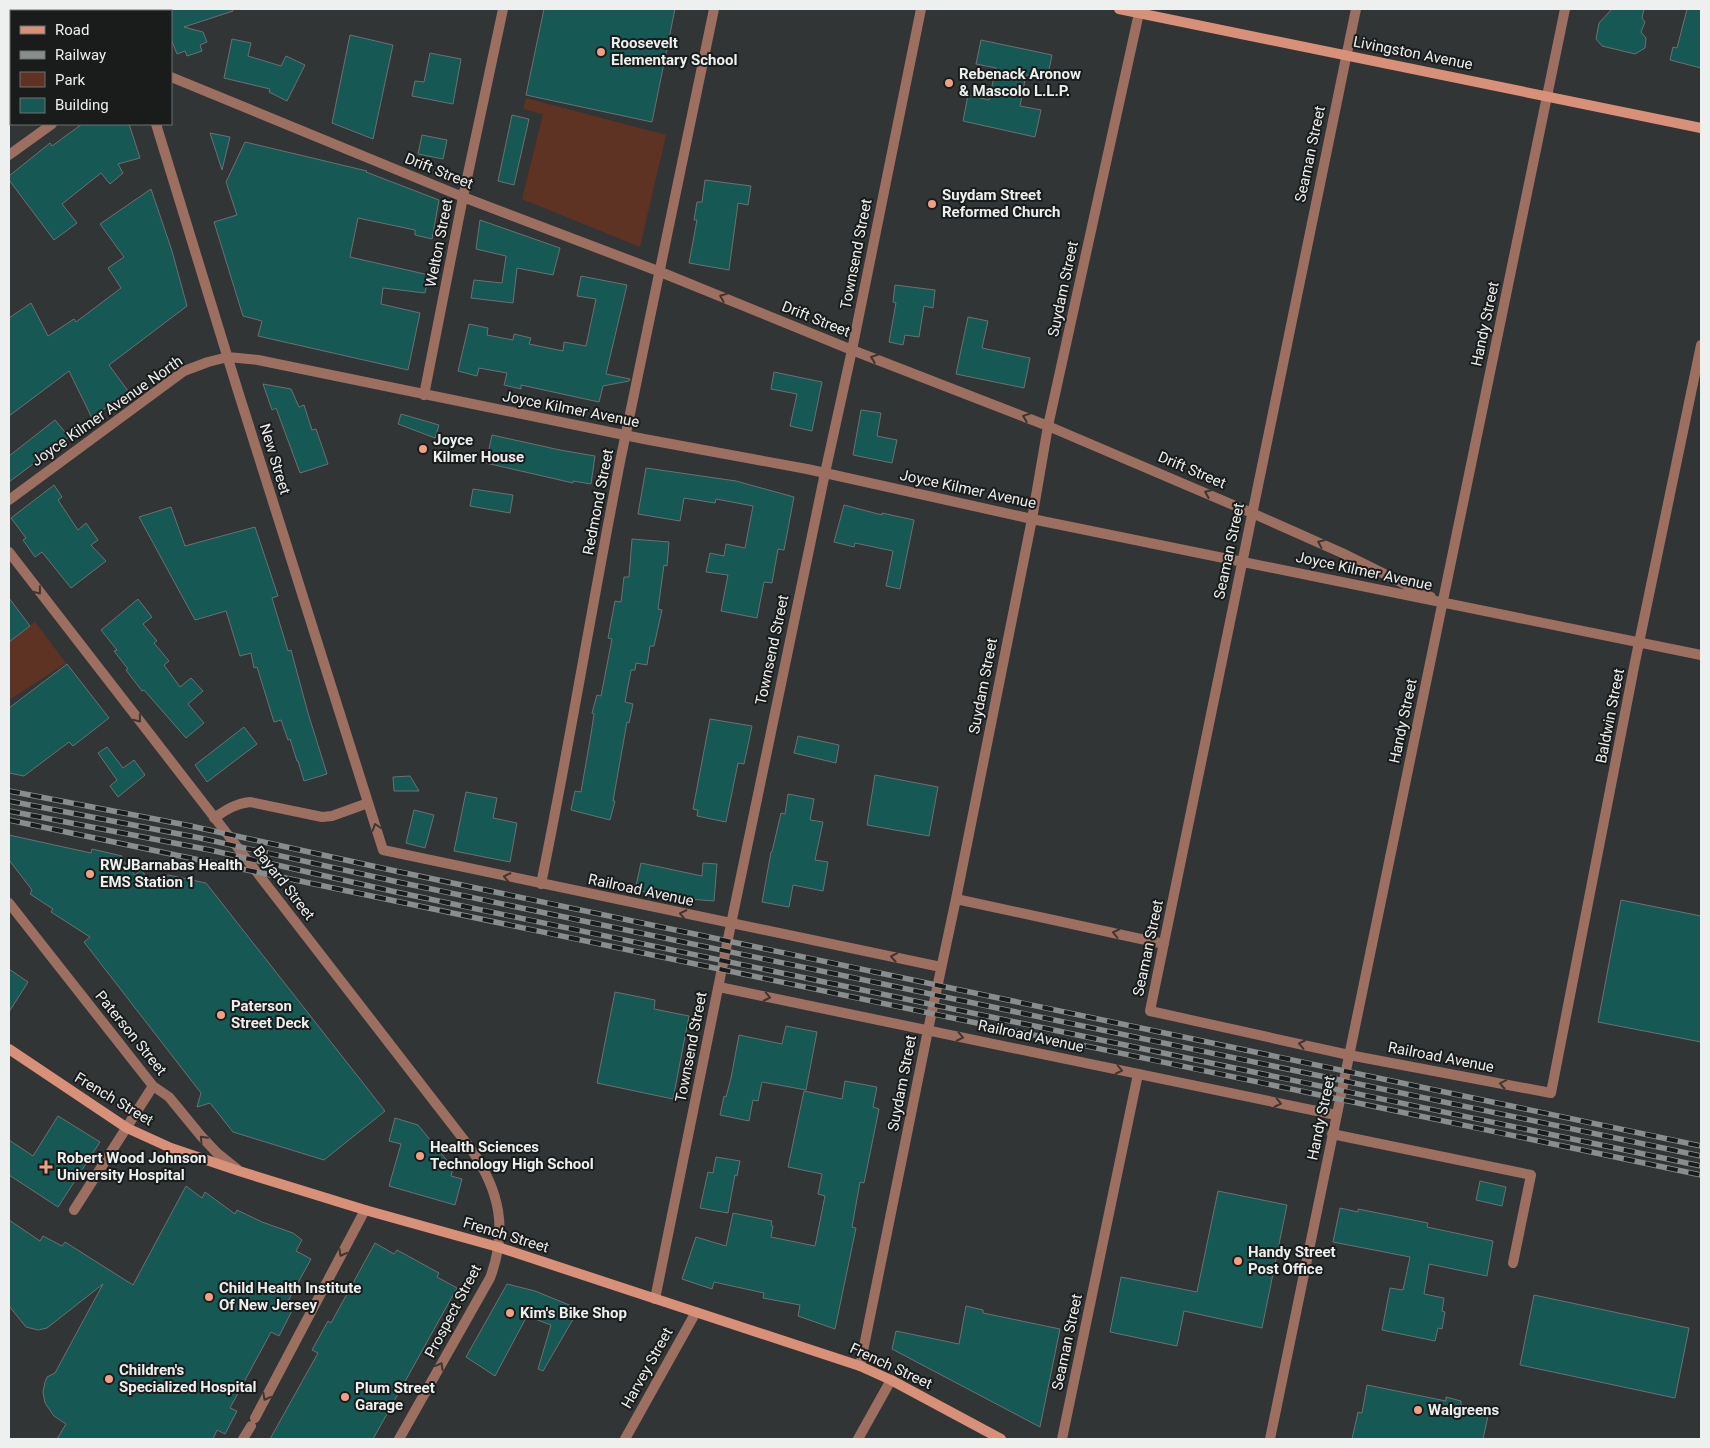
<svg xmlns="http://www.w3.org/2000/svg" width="1710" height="1448" font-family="Roboto,sans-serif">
<rect width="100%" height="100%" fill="#313535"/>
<!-- green -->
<path fill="#5e3324" d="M526 98 666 135 640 247 522 199 543 114 523 109Z
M35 622 66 663 9 700V642Z"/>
<!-- building -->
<path fill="#165854" stroke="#6c7070" d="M171 9H232L233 11 184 27 203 32 207 42 200 45 202 51 187 56 185 51 177 54 171 39Z
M544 9H675L652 122 526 95Z
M1612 9H1644L1642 18 1645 22 1641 32 1646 38 1645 48 1635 54 1602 46 1596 39 1599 23Z
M1687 9H1701V68L1670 60 1673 47 1677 48Z
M350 35 393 45 373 139 332 123Z
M232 39 251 43 248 56 281 66 286 56 305 65 287 101 269 92 270 89 224 78Z
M981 40 1052 55 1047 80 1026 75 1020 106 1041 110 1035 137 963 121 968 95 989 100 996 68 976 64Z
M430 53 461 59 453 104 412 96 415 81 424 82Z
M512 115 529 119 514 185 498 181Z
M82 124H129L140 158 118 164 123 173 110 184 101 173 62 204 77 223 54 240 9 180V176L50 143 52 146Z
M210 133 230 137 222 170Z
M422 135 447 140 443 159 418 154Z
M245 142 367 171 366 172 439 200 432 239 415 235V230L358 218 350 257 429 275 425 293 383 288 381 304 420 313 408 370 258 336 262 321 243 316 214 222 237 215 226 182Z
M705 180 751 186 748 205 738 203 729 270 689 263 697 220H694L697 202H702Z
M151 189 172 251 187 306 109 365 128 391 92 418 69 371 9 416V318L31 303 48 336 74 319 76 322 121 288 108 268 124 257 100 224Z
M480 220 560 248 553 275 517 268 513 303 471 298 474 280 502 283 506 256 476 249Z
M581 276 627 285 606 374 630 379 629 381 603 386 599 402 521 385V389L504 385 507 373 479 368 477 376 458 371 469 324 488 328 487 335 513 340 514 334 531 338 529 344 563 351 564 342 586 346 596 299 577 296Z
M895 285 935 290 933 308 924 306 919 337 905 335 903 345 889 342 896 303 893 302Z
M968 317 988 321 982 348 1030 358 1024 388 956 374Z
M774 372 822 382 812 431 790 426 797 394 771 389Z
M263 384 291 389 299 407 304 405 312 430 316 429 328 464 300 473 276 408 272 410Z
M861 410 881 413 877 436 897 440 892 463 853 455Z
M401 414 439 425 435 438 398 424Z
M55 420 69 437 9 482V456Z
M492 435 560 450 595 456 591 484 573 481V483L486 463Z
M646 468 736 481 794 497 784 550 778 549 772 583 764 582 757 618 721 611 728 575 706 572 710 553 724 556 726 544 745 548 753 506 716 499 715 503 684 498 680 521 638 514Z
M54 485 62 497 58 500 78 530 86 523 98 540 91 545 106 561 71 588 42 552 35 557 23 540 26 538 11 518Z
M473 489 513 495 510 513 470 506Z
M844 505 882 515V513L914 520 900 589 886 586 893 551 855 543 854 547 834 542Z
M171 507 185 546 255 527 278 596 272 598 288 651 291 650 308 713 327 774 304 781 298 761H297L290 739 288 740 281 720 274 722 257 667 254 668 251 653 240 656 226 611 195 620 139 517Z
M632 539 669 542 667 566 664 565 658 609 662 610 654 646H650L647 665 636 663 635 670H631L625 702 633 704 629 723 627 722 613 801H615L610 820 571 810 575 791 581 792 591 734 594 714 592 713 597 695 601 696 606 670 612 639 608 638 615 601 621 602 624 577H629Z
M9 598 30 626 9 642Z
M138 599 152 617 143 624 157 641 154 643 169 661 164 665 180 687 191 678 203 691 188 704 204 723 186 738 144 690 142 691 126 670 128 669 114 651 117 650 101 630Z
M67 664 109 718 73 746 69 742 24 776 9 773V708Z
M710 719 752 726 744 764 738 763 726 822 697 816 698 810 693 809Z
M244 727 257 744 207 782 195 765Z
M798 736 839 745 836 763 794 753Z
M107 747 123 768 134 760 145 775 118 797 110 786 117 780 98 753Z
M875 775 938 787 929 836 867 825Z
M410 776 419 791H394L393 777Z
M466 792 497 798 493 818 517 823 510 862 454 851Z
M788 794 814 799 810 820 823 822 815 860 828 862 823 891 793 885 789 907 762 902 771 852H772L781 813 785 814Z
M414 810 434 815 425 848 406 843Z
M9 835 91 853 92 849 122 856V859L135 875 141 870 154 886 168 875 206 883 385 1111 324 1160 233 1132 210 1103 197 1107 201 1093 84 942 90 937 51 912 53 909 30 894 32 890 9 860Z
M641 863 702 876 703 863 717 864 714 901 676 898 635 890Z
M1621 900 1701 916V1042L1598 1022Z
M9 969 28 982 9 1012Z
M615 992 655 1000 654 1009 689 1016 673 1099 597 1083Z
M786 1026 817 1032 806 1090 762 1082 758 1101 753 1100 749 1121 720 1115 724 1096 726 1097 731 1078 739 1035 782 1044Z
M845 1081 877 1087 873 1107 879 1109 864 1183 860 1182 852 1227 856 1228 835 1329 798 1316 800 1305 763 1298 764 1293 714 1282 712 1289 682 1279 696 1237 726 1246 733 1213 772 1221 771 1225 773 1226 771 1237 815 1246 825 1196 818 1194 822 1174 788 1167 804 1091 842 1099Z
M58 1116 100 1142 58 1207 9 1175V1140L33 1156Z
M395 1118 418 1125 453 1168 451 1176 462 1179 455 1205 389 1186 401 1144 389 1141Z
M716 1157 740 1161 737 1176 735 1175 728 1213 700 1208 708 1172 713 1173Z
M1480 1181 1506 1187 1502 1206 1476 1200Z
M186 1186 202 1198 205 1192 235 1214 237 1210 262 1222 293 1233 302 1240 296 1251 311 1259 287 1303 294 1307 279 1336 271 1332 230 1408 237 1411 225 1434 217 1430 213 1439H57L66 1424 54 1416 45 1403 43 1392 45 1382 47 1377 55 1373 103 1284 47 1328 38 1330 26 1327 9 1306V1220L40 1241 43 1236 62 1246 65 1242 133 1285Z
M1218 1191 1287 1205 1262 1328 1184 1311 1177 1346 1110 1332 1121 1277 1197 1292Z
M1340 1208 1358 1212V1209L1428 1223 1427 1227 1493 1241 1487 1276 1429 1264 1424 1294 1444 1298 1442 1311 1445 1312 1442 1329 1438 1328 1435 1341 1382 1330 1390 1288 1403 1290 1410 1257 1333 1242Z
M375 1243 394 1254 397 1250 439 1273 437 1277 457 1288 373 1439H270L318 1353 312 1350 328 1321 331 1323Z
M507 1284 535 1291 579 1309 543 1371 538 1369 551 1325 527 1316 495 1376 466 1357Z
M1534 1295 1689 1328 1675 1398 1520 1365Z
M966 1306 983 1310V1313L1060 1329 1040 1427 892 1349 896 1331 959 1344Z
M1367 1385 1446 1401V1397L1461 1401V1405L1475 1408 1474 1413 1488 1416 1483 1439H1352L1358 1412 1362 1413Z"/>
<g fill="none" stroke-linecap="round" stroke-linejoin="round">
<!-- minor -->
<path stroke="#9d6f60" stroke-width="10" d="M120 9 121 11
M1356 9 1150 1011 1349 1055 1551 1093 1635 662 1701 345
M171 77 463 197 658 271 852 350 1048 426 1252 513 1342 553 1431 597
M156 124 237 388 383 850 941 967
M9 155 52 124
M424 395 463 197 503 9
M9 500 184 371 208 362 228 357 258 360 644 439 807 469 1032 519 1701 655
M9 552 471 1149C500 1191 508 1230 490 1278L399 1439
M214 818C226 810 234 804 250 802L322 817 332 816 368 803
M541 884C570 742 593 599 621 457 651 307 683 158 714 9
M956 899 1164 944
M9 903 153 1086 169 1097 201 1136 217 1153 237 1169
M719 987 1336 1115
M1332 1134 1531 1175 1513 1263
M74 1210 153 1086
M655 1299 731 924 825 473 852 350 921 9
M860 1366 928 1030 956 899 1032 519 1048 426 1139 13
M255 1418 365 1210
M243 1439 251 1426
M625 1439 696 1312
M858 1439 891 1380
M1062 1439 1138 1074
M1270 1439 1565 9"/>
<!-- secondary -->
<path stroke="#d89078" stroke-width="10" d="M1119 9 1701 128
M9 1049 127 1128 171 1148 239 1171 365 1210 498 1247 860 1366 891 1380 1001 1439"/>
<!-- rail casing -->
<g stroke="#8a8d8d" stroke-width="5.5">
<path id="rail" d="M9 791 186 825 400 872 1701 1146
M9 801 200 838 398 882 1701 1156
M9 811 210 850 396 892 1701 1166
M9 820 1701 1175"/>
</g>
<!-- rail -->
<use href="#rail" stroke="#1a1c1c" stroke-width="4" stroke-dasharray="11" stroke-linecap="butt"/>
</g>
<!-- one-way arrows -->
<defs><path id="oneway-chevron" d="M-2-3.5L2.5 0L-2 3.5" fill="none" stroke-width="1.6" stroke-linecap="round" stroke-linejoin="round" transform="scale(1.25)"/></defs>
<g stroke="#413530">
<use href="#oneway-chevron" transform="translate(723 297) rotate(-158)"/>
<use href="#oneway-chevron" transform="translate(874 358) rotate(-159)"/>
<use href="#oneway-chevron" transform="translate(1026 417) rotate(-159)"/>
<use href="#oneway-chevron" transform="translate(1208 493) rotate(-157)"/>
<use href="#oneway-chevron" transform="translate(1321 543) rotate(-156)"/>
<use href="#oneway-chevron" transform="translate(38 591) rotate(52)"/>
<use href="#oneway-chevron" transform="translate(138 719) rotate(52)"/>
<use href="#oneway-chevron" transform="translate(376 827) rotate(-108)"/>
<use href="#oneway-chevron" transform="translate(507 877) rotate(-168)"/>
<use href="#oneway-chevron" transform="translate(683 914) rotate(-168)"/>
<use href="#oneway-chevron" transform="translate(1116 933) rotate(-168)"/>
<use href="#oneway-chevron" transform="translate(894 957) rotate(-169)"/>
<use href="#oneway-chevron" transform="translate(767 997) rotate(12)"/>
<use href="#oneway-chevron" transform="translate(960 1037) rotate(12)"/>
<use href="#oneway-chevron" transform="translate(1302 1044) rotate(-168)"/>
<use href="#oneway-chevron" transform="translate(1119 1070) rotate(12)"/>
<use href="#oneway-chevron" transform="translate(1503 1084) rotate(-169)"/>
<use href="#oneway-chevron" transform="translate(1278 1103) rotate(12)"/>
<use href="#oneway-chevron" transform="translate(203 1139) rotate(-133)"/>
<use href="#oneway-chevron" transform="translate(342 1253) rotate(118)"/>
<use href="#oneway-chevron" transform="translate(440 1366) rotate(-61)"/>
<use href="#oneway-chevron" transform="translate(266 1397) rotate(118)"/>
</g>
<!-- markers -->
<g fill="#f39f84" stroke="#1a1c1c" stroke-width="2">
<circle cx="601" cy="52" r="5"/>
<circle cx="949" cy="83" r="5"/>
<circle cx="932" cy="204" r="5"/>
<circle cx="423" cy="449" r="5"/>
<circle cx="90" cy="874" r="5"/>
<circle cx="221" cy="1015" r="5"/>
<circle cx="420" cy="1156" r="5"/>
<path d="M43.5 1159.5h5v5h5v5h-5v5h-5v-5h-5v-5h5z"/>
<circle cx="1238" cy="1261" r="5"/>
<circle cx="209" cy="1297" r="5"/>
<circle cx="510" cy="1313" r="5"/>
<circle cx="109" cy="1379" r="5"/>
<circle cx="345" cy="1397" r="5"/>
<circle cx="1418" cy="1410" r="5"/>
</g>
<g text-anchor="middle" stroke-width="4" stroke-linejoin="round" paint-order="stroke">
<!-- poi labels -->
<g font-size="15" font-weight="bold" fill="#eef0f0" stroke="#1a1c1c" text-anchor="start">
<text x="611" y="48">Roosevelt<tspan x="611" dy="17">Elementary School</tspan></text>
<text x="959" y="79">Rebenack Aronow<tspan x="959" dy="17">&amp; Mascolo L.L.P.</tspan></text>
<text x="942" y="200">Suydam Street<tspan x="942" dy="17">Reformed Church</tspan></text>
<text x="433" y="445">Joyce<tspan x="433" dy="17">Kilmer House</tspan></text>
<text x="100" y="870">RWJBarnabas Health<tspan x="100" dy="17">EMS Station 1</tspan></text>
<text x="231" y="1011">Paterson<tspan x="231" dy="17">Street Deck</tspan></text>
<text x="430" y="1152">Health Sciences<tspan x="430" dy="17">Technology High School</tspan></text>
<text x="57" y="1163">Robert Wood Johnson<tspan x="57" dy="17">University Hospital</tspan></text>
<text x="1248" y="1257">Handy Street<tspan x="1248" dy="17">Post Office</tspan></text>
<text x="219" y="1293">Child Health Institute<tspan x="219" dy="17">Of New Jersey</tspan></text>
<text x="520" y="1318">Kim's Bike Shop</text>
<text x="119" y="1375">Children's<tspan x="119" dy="17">Specialized Hospital</tspan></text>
<text x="355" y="1393">Plum Street<tspan x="355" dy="17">Garage</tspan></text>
<text x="1428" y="1415">Walgreens</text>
</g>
<!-- street labels -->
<g font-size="15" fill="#eef0f0" stroke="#1a1c1c">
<text transform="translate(1413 53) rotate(11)" y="5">Livingston Avenue</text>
<text transform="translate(1310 154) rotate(-78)" y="5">Seaman Street</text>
<text transform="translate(439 171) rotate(22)" y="5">Drift Street</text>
<text transform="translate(439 243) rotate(-79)" y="5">Welton Street</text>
<text transform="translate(856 254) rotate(-79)" y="5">Townsend Street</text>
<text transform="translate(1063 289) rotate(-78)" y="5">Suydam Street</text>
<text transform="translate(816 319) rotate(22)" y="5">Drift Street</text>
<text transform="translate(1485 324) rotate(-78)" y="5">Handy Street</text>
<text transform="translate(571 409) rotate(11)" y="5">Joyce Kilmer Avenue</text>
<text transform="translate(107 411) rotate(-35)" y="5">Joyce Kilmer Avenue North</text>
<text transform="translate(275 459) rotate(73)" y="5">New Street</text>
<text transform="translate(1192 470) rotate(23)" y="5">Drift Street</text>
<text transform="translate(968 489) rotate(12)" y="5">Joyce Kilmer Avenue</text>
<text transform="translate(598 502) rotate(-79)" y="5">Redmond Street</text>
<text transform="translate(1229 551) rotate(-78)" y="5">Seaman Street</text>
<text transform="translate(1364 571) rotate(12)" y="5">Joyce Kilmer Avenue</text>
<text transform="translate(772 650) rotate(-78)" y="5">Townsend Street</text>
<text transform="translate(983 686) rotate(-79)" y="5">Suydam Street</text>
<text transform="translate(1610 716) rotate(-79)" y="5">Baldwin Street</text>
<text transform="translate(1403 721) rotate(-78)" y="5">Handy Street</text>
<text transform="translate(284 883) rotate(52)" y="5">Bayard Street</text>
<text transform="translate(641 890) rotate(12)" y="5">Railroad Avenue</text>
<text transform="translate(1148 948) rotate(-78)" y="5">Seaman Street</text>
<text transform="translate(131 1033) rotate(51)" y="5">Paterson Street</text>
<text transform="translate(1031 1036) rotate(12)" y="5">Railroad Avenue</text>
<text transform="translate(691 1047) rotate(-79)" y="5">Townsend Street</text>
<text transform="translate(1441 1057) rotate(11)" y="5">Railroad Avenue</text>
<text transform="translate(902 1083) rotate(-79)" y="5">Suydam Street</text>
<text transform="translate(114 1099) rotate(31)" y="5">French Street</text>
<text transform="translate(1321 1118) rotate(-78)" y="5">Handy Street</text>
<text transform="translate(506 1235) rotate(17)" y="5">French Street</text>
<text transform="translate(453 1311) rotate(-62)" y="5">Prospect Street</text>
<text transform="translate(1067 1342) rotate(-78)" y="5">Seaman Street</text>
<text transform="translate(891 1366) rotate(25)" y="5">French Street</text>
<text transform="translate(647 1368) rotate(-61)" y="5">Harvey Street</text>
</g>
</g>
<!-- border -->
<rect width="1710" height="1448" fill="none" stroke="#eef0f0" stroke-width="20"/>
<!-- legend -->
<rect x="10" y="10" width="162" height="115" fill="#1a1c1c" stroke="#6f7171"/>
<rect x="20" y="26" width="25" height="8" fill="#d89078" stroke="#6f7171"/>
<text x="55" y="35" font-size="15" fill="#eef0f0">Road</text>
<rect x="20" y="51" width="25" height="8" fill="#8a8d8d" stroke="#6f7171"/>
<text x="55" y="60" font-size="15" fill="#eef0f0">Railway</text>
<rect x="20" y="72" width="25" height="15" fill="#5e3324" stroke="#6f7171"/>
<text x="55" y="85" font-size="15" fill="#eef0f0">Park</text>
<rect x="20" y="98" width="25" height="15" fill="#165854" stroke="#6f7171"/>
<text x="55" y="110" font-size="15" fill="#eef0f0">Building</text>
</svg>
